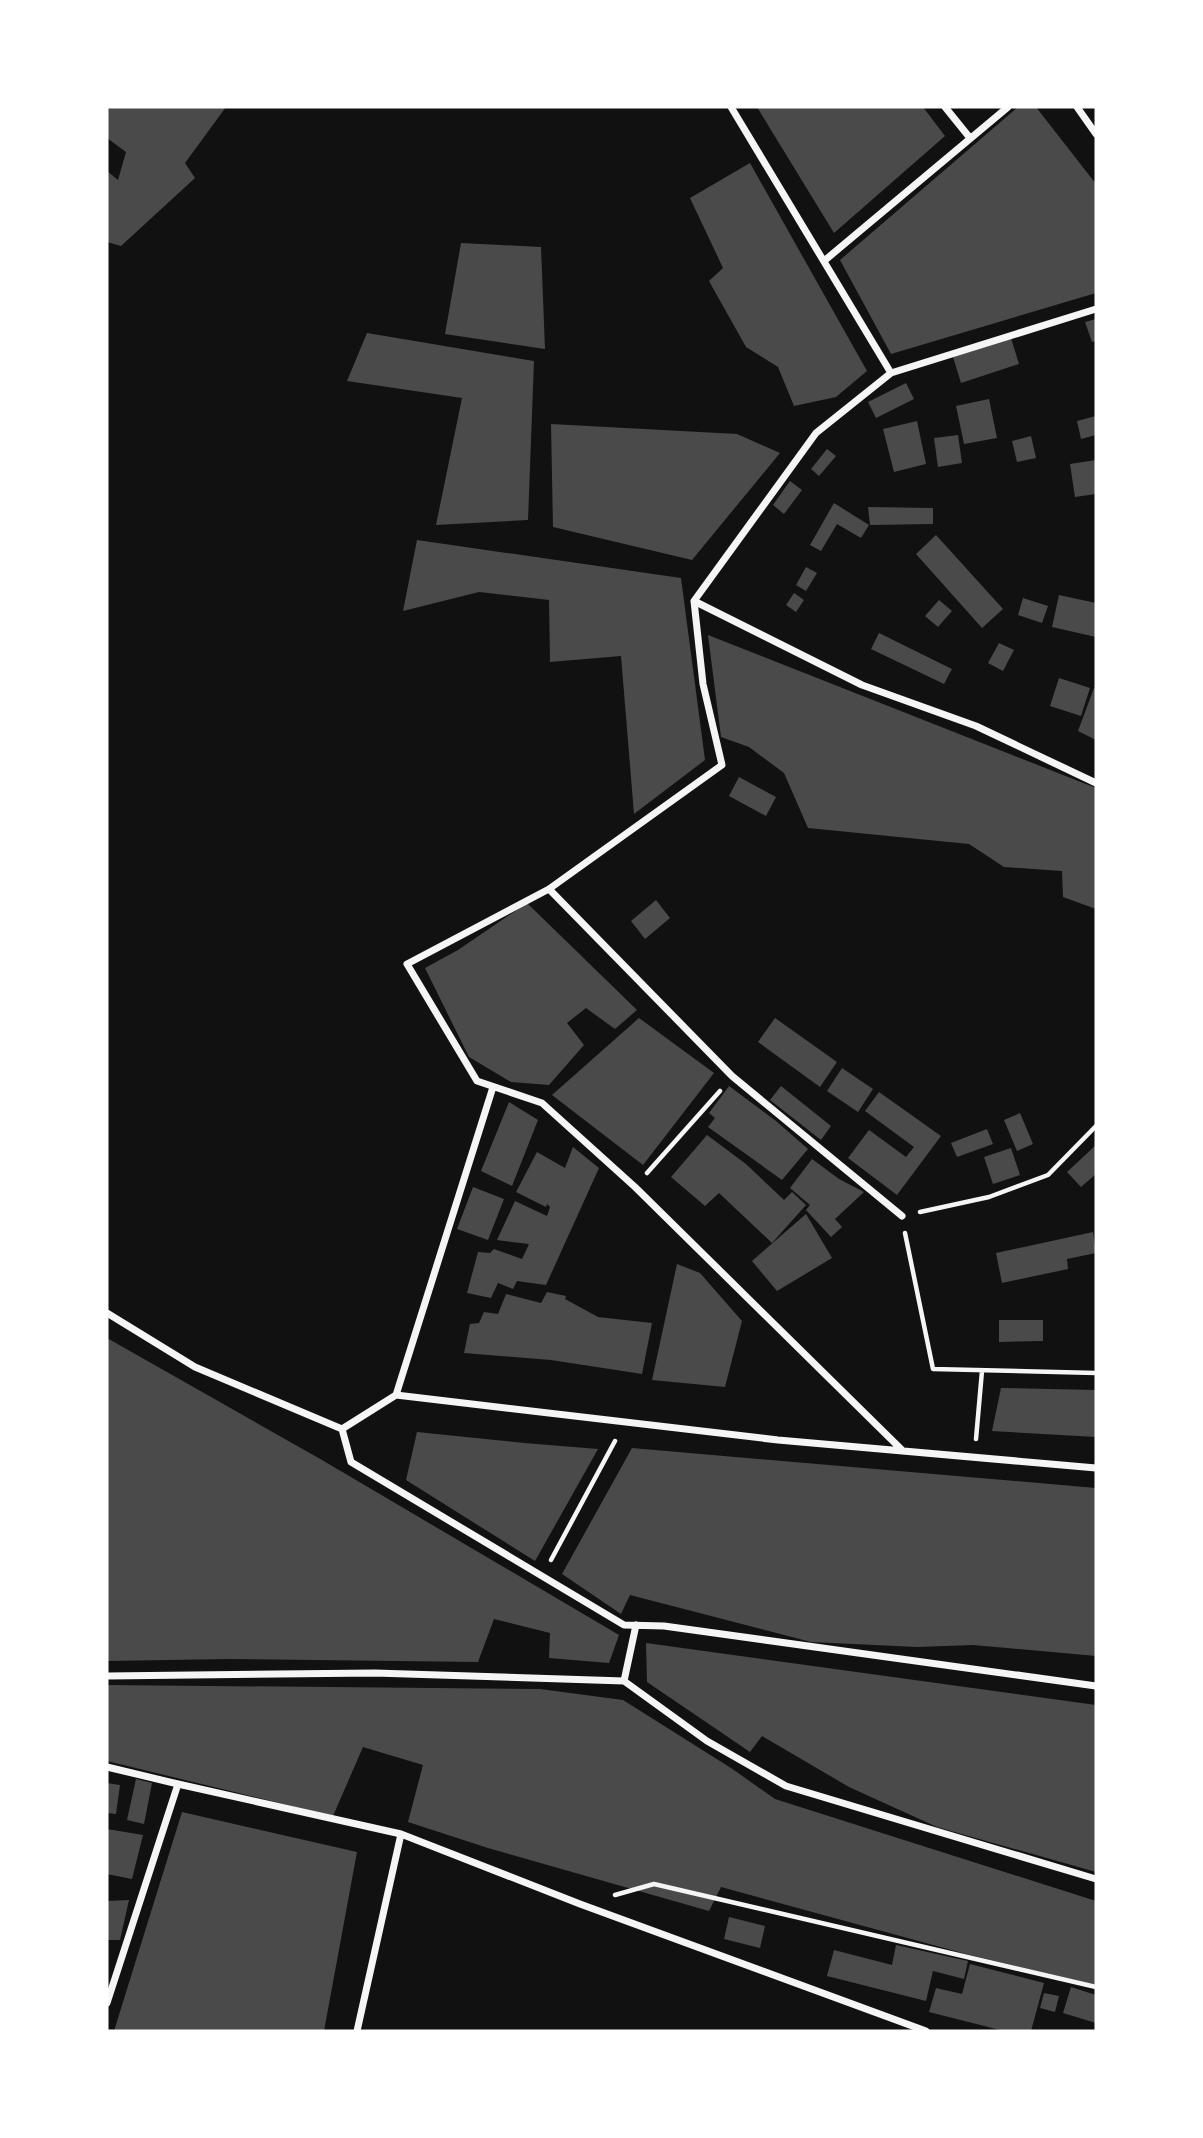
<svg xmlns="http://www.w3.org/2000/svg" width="1203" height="2138" font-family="'Space Grotesk',sans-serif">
<rect width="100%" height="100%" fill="#111"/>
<!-- building -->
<path fill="#4a4a4a" d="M107 107H226L185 163 195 178 121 246 107 242V171L118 180 126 152 107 138Z
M757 107H923L945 136 834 233Z
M1018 107H1036L1096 184V293L891 354 840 260Z
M750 163 867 371 836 397 794 406 778 367 746 347 709 281 723 268 690 198Z
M461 243 541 247 545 349 445 334Z
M1096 319V341L1092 342 1085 322Z
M367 333 534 361 528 520 436 525 462 398 347 381Z
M1011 338 1019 364 961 383 953 357Z
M906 383 914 399 876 418 868 402Z
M989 399 997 438 964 444 956 406Z
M1096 416V435L1081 439 1077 421Z
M917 421 926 464 894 472 883 429Z
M551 424 737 434 780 453 692 560 553 527Z
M958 435 962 463 938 467 934 438Z
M1031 436 1036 458 1017 462 1012 441Z
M827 449 836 456 819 476 811 469Z
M1096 460V494L1075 497 1070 464Z
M790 481 802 490 784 514 773 505Z
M834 503 869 525 861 538 837 524 821 551 810 545Z
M868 507 933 508V524L870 525Z
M936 535 1003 609 982 628 916 554Z
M417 540 681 578 705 760 634 814 621 656 550 662 549 600 479 592 403 611Z
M806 567 817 573 806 591 796 585Z
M794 593 804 600 796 612 786 605Z
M1059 595 1096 603V637L1052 627Z
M1023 598 1048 606 1042 623 1018 615Z
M939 600 952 611 938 627 925 616Z
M879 633 952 669 944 684 871 649Z
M708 635 1096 788V909L1063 897 1062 871 1004 867 969 844 808 828 784 773 749 747 721 737Z
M999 643 1014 650 1003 671 988 663Z
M1059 678 1090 688 1081 716 1050 706Z
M1094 688 1096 689V740L1078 731Z
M739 777 776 797 766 816 729 796Z
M656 900 670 918 645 939 631 921Z
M527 903 637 1010 615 1029 586 1008 567 1023 584 1045 549 1085 511 1082 469 1057 425 968 458 950Z
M639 1018 714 1073 643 1165 552 1095Z
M775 1018 837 1062 820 1087 758 1042Z
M842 1068 873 1089 858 1112 827 1091Z
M729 1086 776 1121 808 1149 782 1180 708 1127 715 1118 709 1113Z
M781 1086 831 1126 821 1140 770 1100Z
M879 1092 941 1136 897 1195 848 1158 869 1130 906 1157 914 1147 865 1111Z
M509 1102 538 1120 512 1186 481 1171Z
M1020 1113 1033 1144 1017 1151 1004 1120Z
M987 1129 993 1144 957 1157 951 1143Z
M707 1135 746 1164 784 1200 792 1192 806 1205 772 1243 719 1193 705 1206 671 1177Z
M1096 1145V1174L1081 1187 1067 1172Z
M573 1147 599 1168 546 1285 517 1281 513 1289 498 1283 491 1298 467 1293 478 1252 490 1253 494 1249 522 1259 529 1244 497 1240 515 1201 547 1216 550 1207 547 1204 546 1207 516 1192 537 1152 565 1168Z
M1011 1148 1020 1175 993 1184 984 1157Z
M812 1159 839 1179 864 1192 835 1219 842 1227 831 1237 806 1210 810 1205 790 1188Z
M473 1187 504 1199 488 1240 457 1229Z
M806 1214 832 1258 777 1291 752 1261Z
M1093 1232 1096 1253 1067 1259 1068 1269 1002 1283 996 1253Z
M677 1264 700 1273 742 1321 725 1387 652 1380Z
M547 1292 566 1296 565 1299 598 1317 652 1323 642 1374 551 1360 464 1353 470 1324 479 1323 484 1312 498 1314 506 1294 541 1303Z
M999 1320H1043V1341L999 1342Z
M107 1338 322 1460 619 1635 609 1663 549 1658 550 1633 494 1619 478 1662 229 1659 107 1661Z
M1001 1388 1096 1390V1437L992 1431Z
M417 1432 524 1443 598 1449 535 1561 406 1480Z
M632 1448 1096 1488V1656L973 1645 917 1647 811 1642 630 1595 621 1614 562 1574Z
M646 1643 1096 1705V1872L937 1827 849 1787 762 1736 750 1752 647 1682Z
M107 1685 540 1689 623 1700 731 1768 775 1799 1096 1901V1985L966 1954 721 1887 709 1911 488 1848 408 1822 423 1765 363 1747 333 1816 107 1761Z
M136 1779 152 1783 144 1824 127 1820Z
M107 1783 120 1785 116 1814 107 1813Z
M182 1812 357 1852 324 2031H114Z
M107 1829 143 1835 132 1879 107 1874Z
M129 1900 120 1940H107V1901Z
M729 1917 765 1926 760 1948 724 1939Z
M896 1945 968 1961 964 1979 933 1971 926 2001 827 1976 834 1950 892 1965Z
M970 1964 1044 1983 1031 2031H1004L929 2012 936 1988 962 1994Z
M1071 1987 1096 1995V2023L1063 2013Z
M1044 1993 1059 1996 1055 2012 1040 2008Z"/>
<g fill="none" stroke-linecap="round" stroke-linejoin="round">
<!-- path -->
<path stroke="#f5f5f5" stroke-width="4.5" d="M647 1173 720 1091
M920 1212 989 1197 1048 1175 1096 1126
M905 1233 933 1369 1096 1373
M976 1439 982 1371
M551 1560 615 1441
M615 1895 654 1884 1096 1987"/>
<!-- minor -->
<path stroke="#f5f5f5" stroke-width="7" d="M731 107 891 373
M945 107 970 138
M1077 107 1096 134
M824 261 1008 107
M694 601 862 685 976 726 1096 783
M549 889 732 1076 902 1216
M107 1313 195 1367 342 1429
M396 1395 493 1087
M342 1429 351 1462 624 1625 664 1626 1096 1686
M342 1429 396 1395 778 1440 1096 1468
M902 1450 635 1187 542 1103 477 1081 407 964 549 889 722 765 703 684 694 601 816 433 891 373 1096 309
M107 1676 375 1673 624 1681 707 1741 786 1786 1096 1879
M624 1681 636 1625
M107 1767 178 1784 401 1834 580 1904 926 2031
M107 2003 178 1784
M357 2031 401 1834"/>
</g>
<!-- border -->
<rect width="1203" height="2138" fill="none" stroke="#ffffff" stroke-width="217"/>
</svg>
